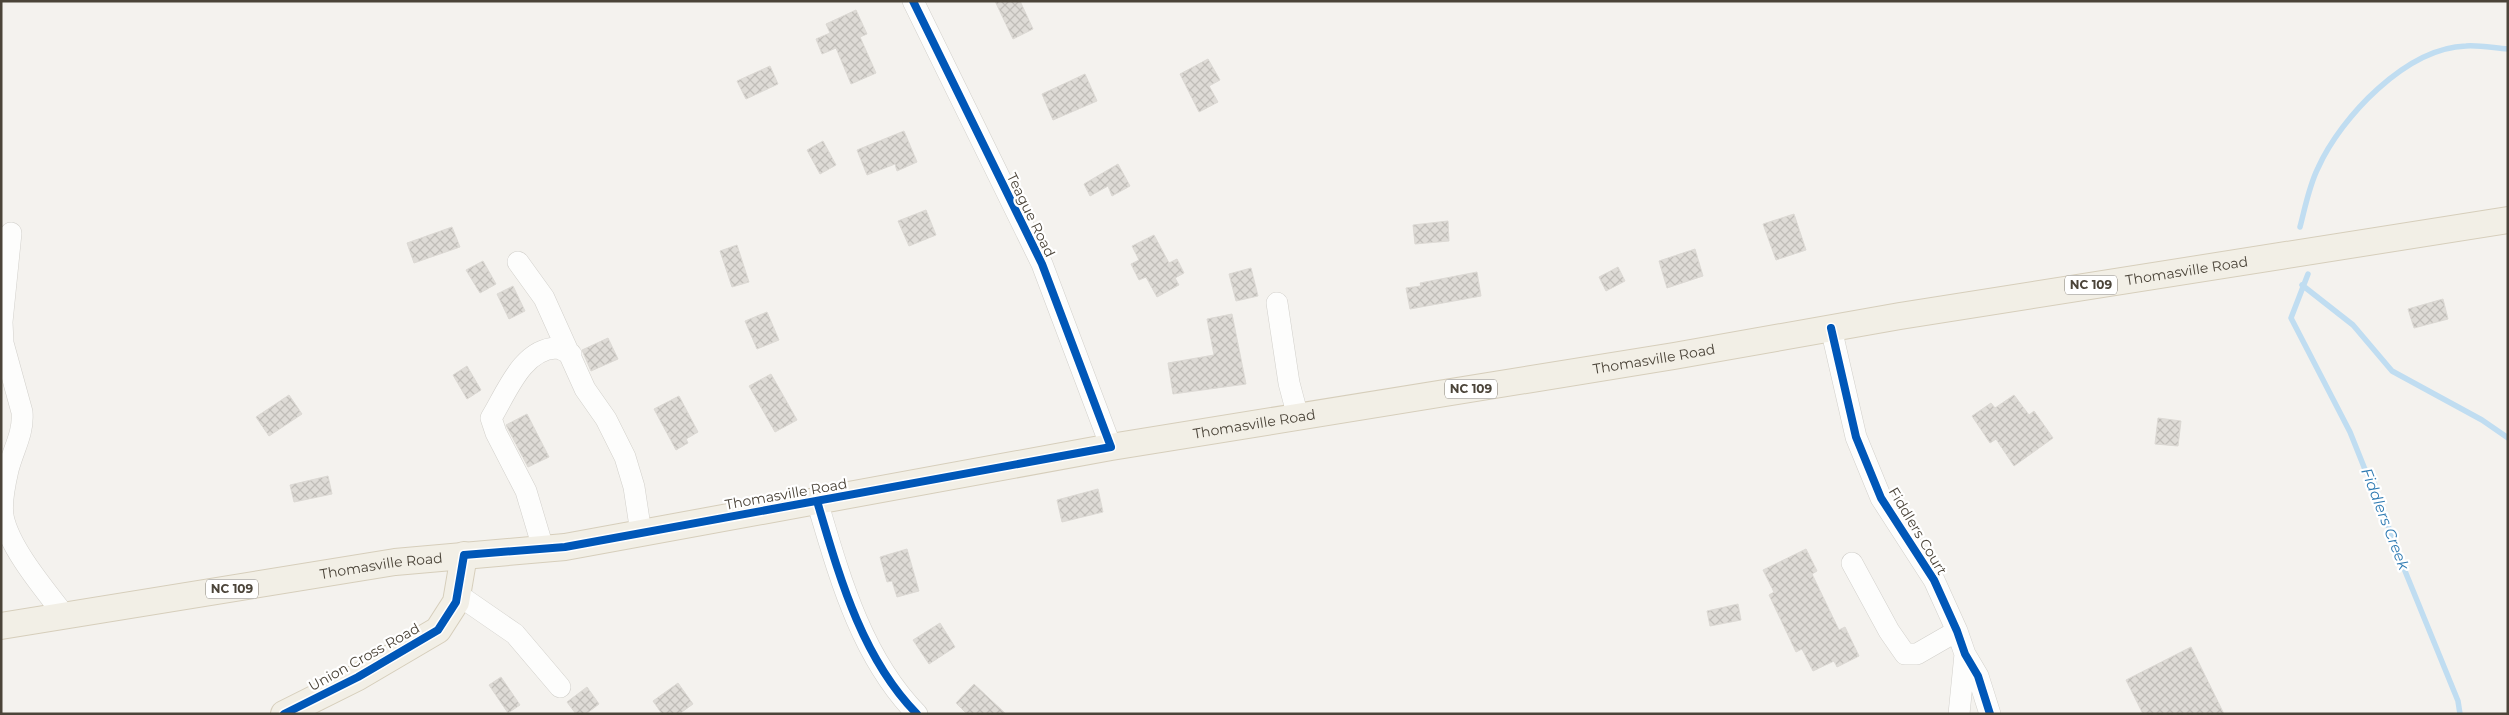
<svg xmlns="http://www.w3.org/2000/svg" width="2509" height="715" font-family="Montserrat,sans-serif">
<defs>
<pattern id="building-cross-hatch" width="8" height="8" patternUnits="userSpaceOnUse" patternTransform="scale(1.25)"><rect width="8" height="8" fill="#dedbd6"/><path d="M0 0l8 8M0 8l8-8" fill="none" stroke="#c0bdb8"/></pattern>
</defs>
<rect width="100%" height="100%" fill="#f4f2ee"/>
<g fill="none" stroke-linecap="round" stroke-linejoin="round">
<!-- stream -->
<path stroke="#c0ddf1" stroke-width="5.5" d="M2300 227C2305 208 2309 186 2318 168 2341 117 2406 48 2466 46 2479 45 2494 48 2508 49
M2308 274 2291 318 2350 432 2366 472 2374 482 2394 544 2458 701 2460 714
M2302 285 2353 325 2392 371 2482 420 2508 438"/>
</g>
<!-- building -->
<path fill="url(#building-cross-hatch)" stroke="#dcd9d4" d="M995 1H1020L1033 29 1013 39Z
M856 10 867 34 860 37 876 73 851 84 836 48 822 54 816 39 830 33 826 24Z
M1208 59 1220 80 1209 86 1218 102 1199 112 1180 74Z
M770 66 778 84 746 99 737 81Z
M1085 74 1097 101 1053 120 1042 94Z
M904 131 917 162 897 171 895 164 867 175 857 150Z
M823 141 836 165 820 174 807 150Z
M1118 164 1130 186 1112 196 1108 186 1090 196 1084 184Z
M926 210 936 235 909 246 898 221Z
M1794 214 1806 250 1776 260 1763 224Z
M1448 221 1449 241 1415 244 1413 225Z
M452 227 460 247 414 263 407 243Z
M1154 235 1169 263 1177 259 1184 273 1175 278 1179 285 1157 297 1146 277 1139 280 1131 264 1139 260 1132 246Z
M737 245 749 282 732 287 720 251Z
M1695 249 1703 276 1667 288 1659 261Z
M483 261 496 284 480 293 466 270Z
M1618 267 1625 281 1606 291 1599 277Z
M1251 268 1258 296 1236 301 1229 274Z
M1477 272 1481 296 1410 309 1406 288 1421 286 1420 283Z
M513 286 525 311 509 319 497 294Z
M2443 299 2448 319 2414 328 2408 309Z
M767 312 779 340 757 349 745 321Z
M1232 314 1246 384 1173 394 1168 363 1214 355 1207 319Z
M608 338 618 359 591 371 582 350Z
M467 366 481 390 467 399 453 375Z
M771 374 797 420 775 432 749 386Z
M289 395 302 414 269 436 256 417Z
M2014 395 2029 415 2034 411 2053 438 2014 466 1996 439 1990 443 1972 416 1991 403 1995 408Z
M679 396 698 432 686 439 688 443 676 450 654 409Z
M527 414 549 457 528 467 506 425Z
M2158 418 2181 421 2178 446 2155 444Z
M328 476 332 494 294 502 290 485Z
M1098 489 1103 512 1062 522 1057 500Z
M907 549 919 591 897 597 892 581 887 582 880 557Z
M1806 549 1817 571 1812 574 1839 630 1845 627 1859 656 1837 667 1834 661 1813 671 1802 649 1796 652 1769 595 1774 592 1763 570Z
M1738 604 1741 620 1710 626 1707 611Z
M940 623 955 647 929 664 913 640Z
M2191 647 2224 714H2143L2126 680Z
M501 677 520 705 508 713 489 685Z
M678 683 693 704 679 714H662L653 701Z
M974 684 1006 714H967L956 703Z
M587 687 599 704 586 714H576L567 702Z"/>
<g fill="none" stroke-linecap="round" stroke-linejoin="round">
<!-- minor casing -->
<g stroke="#d2d0cb" stroke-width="22">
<path id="minor" d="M913 1 1042 264 1111 447
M11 233 2 322 3 343 22 412C24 433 13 450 8 470 5 483 1 503 3 516 9 548 45 590 65 616
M518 262 544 298 585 389 606 419 625 457 634 487 641 533
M1277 303 1289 383 1298 417
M1831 328 1856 437 1881 498 1934 580 1957 631 1965 654 1978 676 1990 714
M817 501C839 575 861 657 917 714
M543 548 526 491 496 433 491 418C506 394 522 349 556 348 560 348 566 352 571 354
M1852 563 1889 631 1905 654H1917L1957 631
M457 594 515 634 560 687
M1959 714 1965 654"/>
</g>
<!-- major casing -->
<g stroke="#d6cebb" stroke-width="28">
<g id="major">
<path id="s1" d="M1 626 395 562 565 547 1111 447 1674 356 1900 316 2508 220"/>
<path d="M284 714 358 677 438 630 456 602 464 555"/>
</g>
</g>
<!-- minor -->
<use href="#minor" stroke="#fdfdfc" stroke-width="21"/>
<!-- major -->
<use href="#major" stroke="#f2efe6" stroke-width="26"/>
<!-- cycleway casing -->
<g stroke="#fff" stroke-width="11">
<path id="cycleway" d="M1831 328 1856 437 1881 498 1934 580 1957 631 1965 654 1978 676 1990 714
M817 501C839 575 861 657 917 714
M284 714 358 677 438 630 456 602 464 555 565 547 1111 447 1042 264 913 1"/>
</g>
<!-- cycleway -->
<use href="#cycleway" stroke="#0057b8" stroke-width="8"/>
</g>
<g text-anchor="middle" stroke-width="4.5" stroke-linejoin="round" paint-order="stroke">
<!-- shield labels -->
<g fill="#fff" stroke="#817c74" stroke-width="1">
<rect x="2065" y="275.5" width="52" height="19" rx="4"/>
<rect x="1445" y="379.5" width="52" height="19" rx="4"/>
<rect x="206" y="579.5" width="52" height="19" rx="4"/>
</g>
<g font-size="12" font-weight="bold" fill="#4b4439">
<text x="2091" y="289">NC 109</text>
<text x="1471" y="393">NC 109</text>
<text x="232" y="593">NC 109</text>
</g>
<!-- street labels -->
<g font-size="14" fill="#4b4439" stroke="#fff">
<text transform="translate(1031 215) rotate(64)" y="5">Teague Road</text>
<text dy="5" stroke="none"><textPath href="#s1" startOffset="2215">Thomasville Road</textPath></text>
<text dy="5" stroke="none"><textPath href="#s1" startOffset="1675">Thomasville Road</textPath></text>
<text dy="5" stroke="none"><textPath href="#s1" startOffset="1270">Thomasville Road</textPath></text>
<text transform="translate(786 494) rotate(-10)" y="5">Thomasville Road</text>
<text transform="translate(1918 531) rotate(59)" y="5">Fiddlers Court</text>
<text dy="5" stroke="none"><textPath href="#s1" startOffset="385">Thomasville Road</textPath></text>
<text transform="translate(364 657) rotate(-29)" y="5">Union Cross Road</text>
</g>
<!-- water labels -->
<g font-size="15" font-style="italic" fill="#2e7ab2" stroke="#fff">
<text transform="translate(2385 519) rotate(69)" y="5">Fiddlers Creek</text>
</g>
</g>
<!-- border -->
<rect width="2509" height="715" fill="none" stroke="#4b4439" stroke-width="5"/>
</svg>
